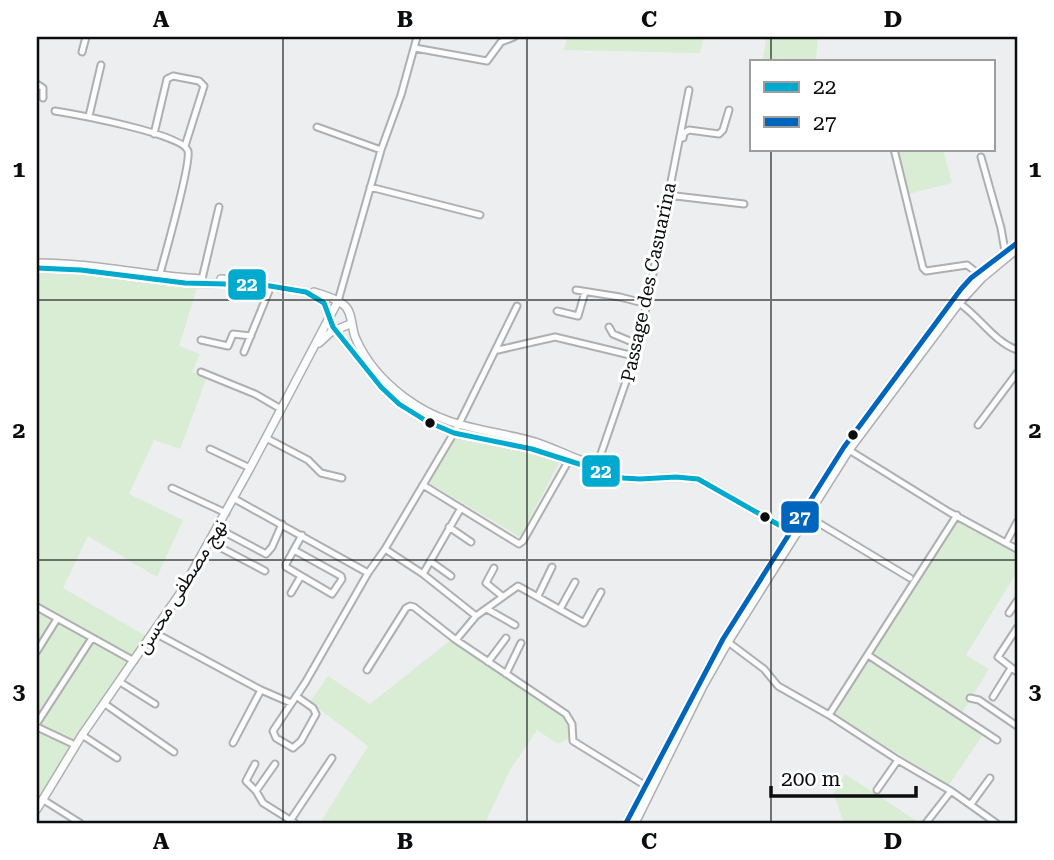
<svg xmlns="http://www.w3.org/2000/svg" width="1054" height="860" font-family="'Roboto Serif','Noto Sans Arabic',serif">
<rect width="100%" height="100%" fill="#edeeef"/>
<!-- green -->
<path fill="#d9edd5" d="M567 37H704L700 53 564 50Z
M766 37H818L816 61H763Z
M897 149H943L952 183 908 194Z
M37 270 118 276 171 287 197 288 179 346 200 354 192 372 207 377 180 449 154 440 129 494 183 520 157 577 88 536 63 588 148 637 73 743 37 804Z
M456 437 522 449 560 461 520 537 429 483Z
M952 516 1017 553V572L966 655 989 669 960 716 984 733 949 785 829 711Z
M452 639 562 715 568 724 569 738 558 744 537 730 510 770 485 823H320L368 746 310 702 328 676 370 704Z
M845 774 920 823H844L833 793Z"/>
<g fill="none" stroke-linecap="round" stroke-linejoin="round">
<!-- minor casing -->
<g stroke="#aeafb0" stroke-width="9">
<path id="minor" d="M415 48 487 61 501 42 514 37
M82 52 86 37
M37 84 43 88V98
M55 111C74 114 184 134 188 151 191 164 164 259 159 277
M89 116 101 65
M317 127 381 150
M154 134 167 79 173 76 199 81 204 86 185 146
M683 138 684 133 689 130 719 134 723 130 729 110
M894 149 923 268 926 271 967 265 980 275
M981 157 1001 228 1005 251
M370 187 480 215
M667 195 744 204
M202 279 219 207
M576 290 620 297 647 304
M338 301 381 150 401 95 417 37
M959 303C980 317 993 341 1017 350
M557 311 578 316 585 292
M609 327 613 334 637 344
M201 340 228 346 233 334 251 336
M498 350 555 337 634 356
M244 352 271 286
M201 372 255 394 281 409
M978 425 1017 373
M266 438 308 460 321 473 342 478
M210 449 250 468
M849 450 949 512 1017 549
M595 471 632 364 647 304 689 90
M423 485 519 544 523 541 569 460
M172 488 226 513
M233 498 368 573
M807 516 910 578
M449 527 471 542
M217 528 266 554 272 547 282 524
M210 542 265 571
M1006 543 1017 522
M385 549 423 574 476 616
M294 550 341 576 342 579 332 594 286 567V564L302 535
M430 561 451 576
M494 568 486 583 502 596
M423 574 461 508
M291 593 301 576
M538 596 552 567
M37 607 134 661
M487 609 515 625
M560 609 575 582
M1009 613 1017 601
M1017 628 998 657 1017 672
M155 633 261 690 291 703
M456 640 476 616 518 586 584 623 601 592
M728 642 764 669 778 686 829 715 898 760 951 791 996 823
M37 651 57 619
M868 655 997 740
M488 662 506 638
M367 670 406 608 410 606 414 607 456 640 566 714 572 724 573 741 646 786
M506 674 521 643
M120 682 155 704
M296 696 313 708 316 714 301 741 293 748 276 738 273 731 305 683 368 573 385 549 458 426 517 306
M993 697 1011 668
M970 698 979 700 1017 726
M105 704 174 752
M829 715 957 515
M37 723 92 638
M37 727 75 745
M82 735 117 758
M233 743 261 690
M255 764 246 781 256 791 263 803 295 823
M877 790 898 760
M256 791 275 764
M42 799 80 823
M971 804 990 778
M290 821 332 758
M926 823 951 791"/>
</g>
<!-- major casing -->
<g stroke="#aeafb0" stroke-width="10">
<path id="major" d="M37 263C93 263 146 276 202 279
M37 268 81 270 185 283 264 285 306 292 324 303 333 327 381 387 399 404 428 422 454 433 532 449 623 478 640 479 676 477 698 479 779 525 798 531
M221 279 251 281
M314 292C323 295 336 298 344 305 353 312 351 329 356 339 366 362 384 382 404 397 448 430 485 428 535 442 550 447 565 454 580 460
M319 343 331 332 350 324
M37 809 82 735 181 592 250 468 338 301
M626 823 723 639 844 447 961 289 971 278 1017 243
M635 823 703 686 728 642 849 450 959 303 982 278 1017 249"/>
</g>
<!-- minor -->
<use href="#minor" stroke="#fcfcfd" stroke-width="5"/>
<!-- major -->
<use href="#major" stroke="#fcfcfd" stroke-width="7"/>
<!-- bus-1 casing -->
<g stroke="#fff" stroke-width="10">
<path id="bus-1" d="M37 268 81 270 185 283 264 285 306 292 324 303 333 327 381 387 399 404 428 422 454 433 532 449 623 478 640 479 676 477 698 479 779 525 798 531"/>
</g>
<!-- bus-2 casing -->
<g stroke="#fff" stroke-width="10">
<path id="bus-2" d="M626 823 723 639 844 447 961 289 971 278 1017 243"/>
</g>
<!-- bus-1 -->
<use href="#bus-1" stroke="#00a9ce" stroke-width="5"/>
<!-- bus-2 -->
<use href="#bus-2" stroke="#0065bd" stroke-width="5"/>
</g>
<!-- grid -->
<path fill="none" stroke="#0c0d0e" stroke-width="2" stroke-opacity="0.55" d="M283 37V823M527 37V823M771 37V61M771 149V823M37 300H1017M37 560H1017"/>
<!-- markers -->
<g fill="#0c0d0e" stroke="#fff" stroke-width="2.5">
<circle cx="430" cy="423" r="6"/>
<circle cx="853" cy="435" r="6"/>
<circle cx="765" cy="517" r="6"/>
</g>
<g text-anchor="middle" stroke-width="6" stroke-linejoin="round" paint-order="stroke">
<!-- street labels -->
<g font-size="19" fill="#0c0d0e" stroke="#fff">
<text transform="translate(648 282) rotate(-78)" y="7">Passage des Casuarina</text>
<text transform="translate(181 586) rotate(-58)" y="7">نهج مصطفى محسن</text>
</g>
</g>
<g stroke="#fff" stroke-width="2.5">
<rect x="227" y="268" width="40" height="33" rx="7" fill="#00a9ce"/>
<rect x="581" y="454" width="40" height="34" rx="7" fill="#00a9ce"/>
<rect x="780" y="500" width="40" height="34" rx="7" fill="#0065bd"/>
</g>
<g font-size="19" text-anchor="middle" font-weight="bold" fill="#fff">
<text x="247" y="291">22</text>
<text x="601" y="478">22</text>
<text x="800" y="524">27</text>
</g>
<!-- border -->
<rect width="1054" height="860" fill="none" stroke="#ffffff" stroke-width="77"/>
<!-- legend -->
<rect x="750" y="60" width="245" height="91" fill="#ffffff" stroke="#9e9e9f" stroke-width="2"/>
<rect x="764" y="82" width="35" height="10" fill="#00a9ce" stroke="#9e9e9f" stroke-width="2"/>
<text x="813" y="94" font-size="21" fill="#0c0d0e">22</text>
<rect x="764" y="117" width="35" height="10" fill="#0065bd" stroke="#9e9e9f" stroke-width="2"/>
<text x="813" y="130" font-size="21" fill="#0c0d0e">27</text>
<!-- scale -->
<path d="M771 786v10h145v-10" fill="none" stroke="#0c0d0e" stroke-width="3.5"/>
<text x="781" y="786" font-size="21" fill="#0c0d0e" stroke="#ffffff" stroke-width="5" paint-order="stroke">200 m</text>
<rect x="38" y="38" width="978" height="784" fill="none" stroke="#0c0d0e" stroke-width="2.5"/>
<g font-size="23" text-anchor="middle" font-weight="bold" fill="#0c0d0e">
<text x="161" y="27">A</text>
<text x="405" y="27">B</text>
<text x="649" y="27">C</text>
<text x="893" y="27">D</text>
<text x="19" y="177">1</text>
<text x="1035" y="177">1</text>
<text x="19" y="438">2</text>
<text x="1035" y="438">2</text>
<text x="19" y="699">3</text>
<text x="1035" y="699">3</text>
<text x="161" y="849">A</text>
<text x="405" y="849">B</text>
<text x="649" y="849">C</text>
<text x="893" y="849">D</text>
</g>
</svg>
